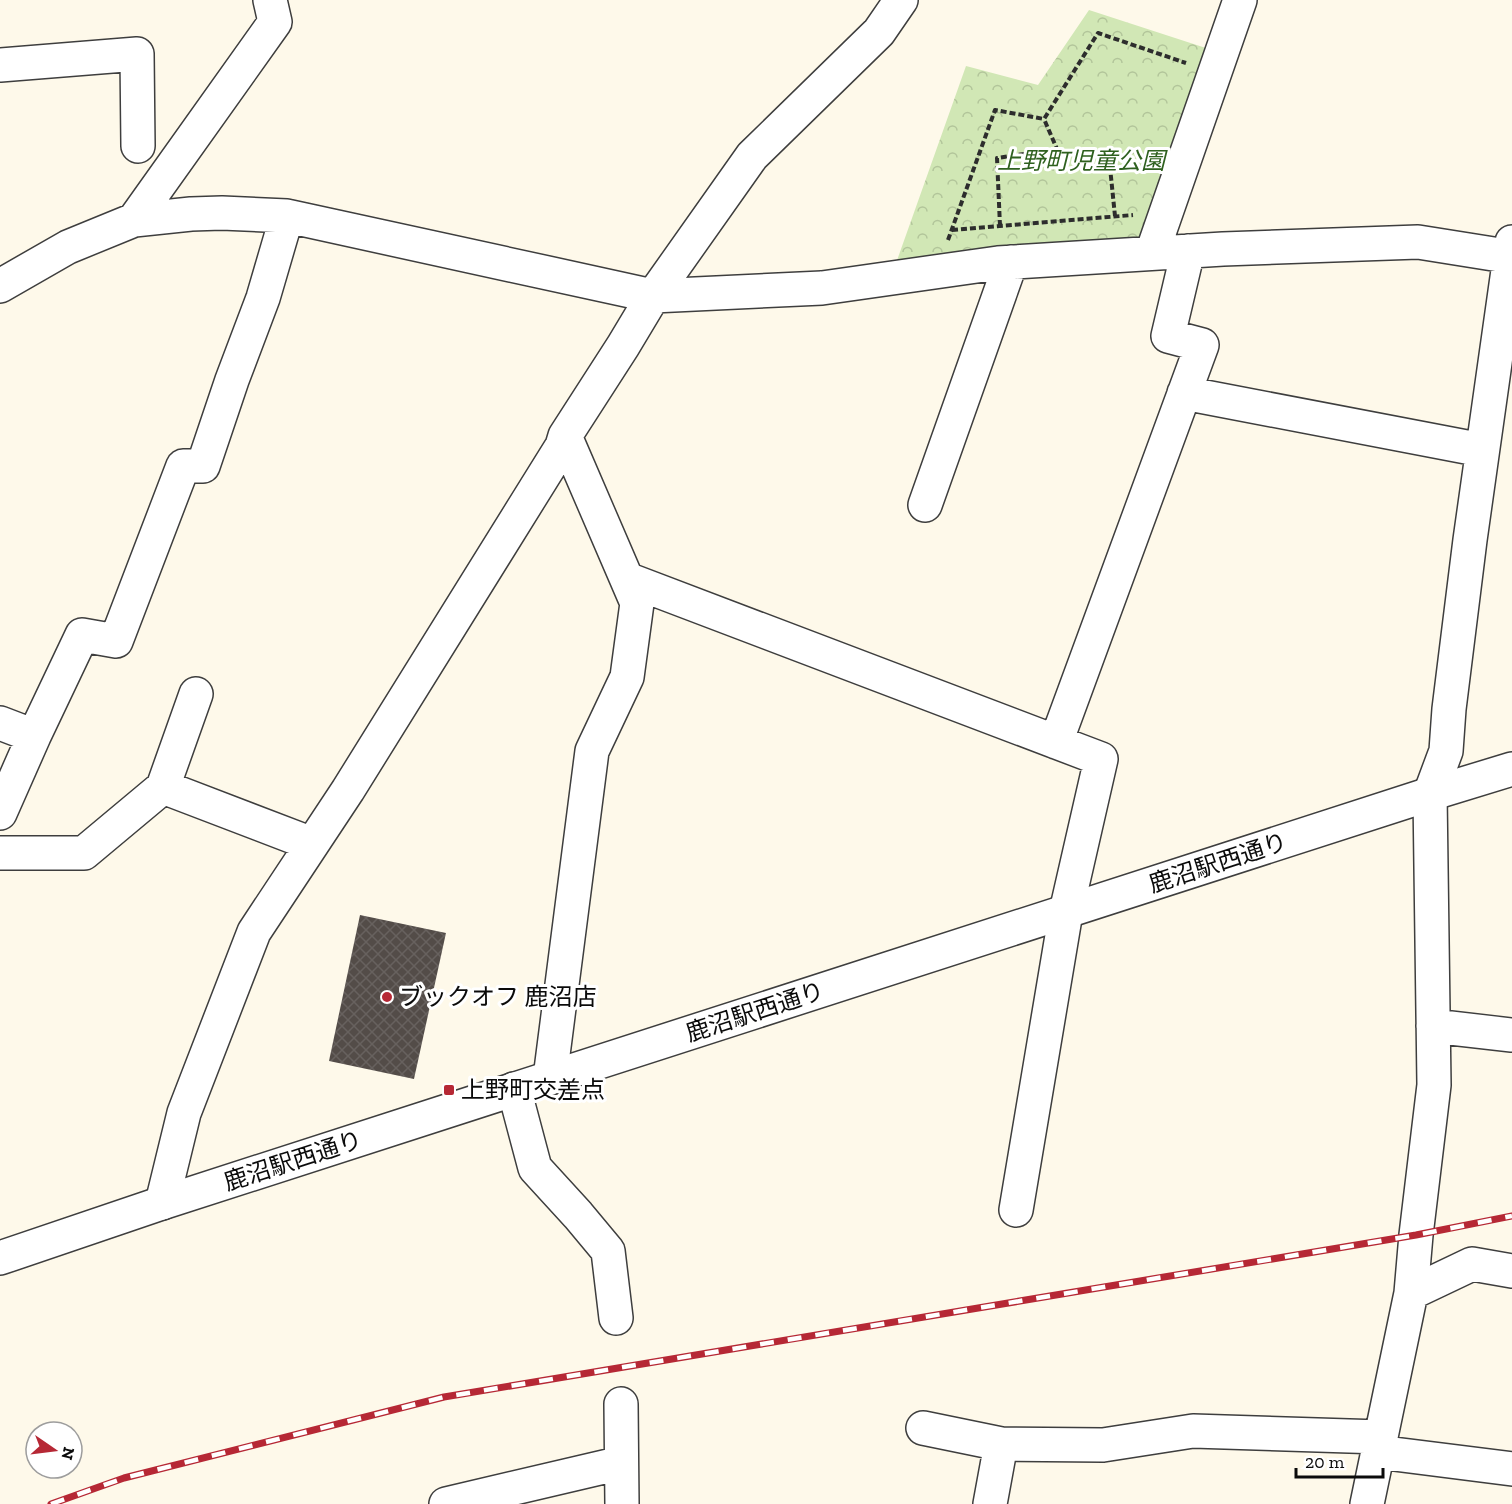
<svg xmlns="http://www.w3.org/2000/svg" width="1512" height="1504" font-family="'Zilla Slab','Noto Sans JP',serif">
<defs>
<pattern id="park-crowns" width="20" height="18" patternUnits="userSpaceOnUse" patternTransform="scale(1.5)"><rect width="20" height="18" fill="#d1e7b5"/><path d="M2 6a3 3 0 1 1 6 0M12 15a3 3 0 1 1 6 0" fill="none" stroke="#b2c59a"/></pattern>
<pattern id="building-cross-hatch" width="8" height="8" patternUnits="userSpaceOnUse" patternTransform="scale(1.5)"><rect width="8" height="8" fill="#534c48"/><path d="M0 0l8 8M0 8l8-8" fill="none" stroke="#67615e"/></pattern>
</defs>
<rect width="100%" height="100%" fill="#fef9ea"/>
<!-- park -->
<path fill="url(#park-crowns)" d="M1089 10 1212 50 1140 244 895 266 966 66 1038 85Z"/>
<!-- building -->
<path fill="url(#building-cross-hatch)" d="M360 915 446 933 414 1079 329 1061Z"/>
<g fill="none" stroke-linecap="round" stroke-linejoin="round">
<!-- minor casing -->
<g stroke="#3e3e3e" stroke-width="36">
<path id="minor" d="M0 65 137 54 138 146
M134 220 275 22 270 0
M1152 253 1240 0
M0 286 68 247 134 220 191 214 222 213 287 216 653 296 822 288 998 263 1223 249 1418 242 1512 257
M1184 393 1482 450
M925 505 1011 262
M627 579 1101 759 1066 912 1016 1210
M196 694 163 787 312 844
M0 723 34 736
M1056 742 1202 345 1168 336 1188 251
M0 813 34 736 82 635 116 641 183 466H203L232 380 263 298 287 216
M0 853H84L163 787
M1433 1026 1512 1035
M550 1078 592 751 627 677 637 603 565 436
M514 1089 535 1168 578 1215 608 1251 616 1318
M162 1203 184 1113 254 932 348 790 562 446 565 436 623 346 653 296 752 156 879 32 901 0
M1411 1293 1472 1264 1512 1271
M621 1404 622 1504
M923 1428 1001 1444 1103 1445 1193 1431 1381 1437
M1378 1452 1512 1469
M446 1504 621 1463
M990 1504 1001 1444
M1367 1504 1411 1293 1416 1235 1434 1085 1430 794 1446 751 1449 709 1470 540 1512 242"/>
</g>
<!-- tertiary casing -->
<g stroke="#3e3e3e" stroke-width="36">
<path id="tertiary" d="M0 1258 162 1203 1430 794 1512 769"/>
</g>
<!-- path -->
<path stroke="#2d2d2d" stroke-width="4" stroke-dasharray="6 3" stroke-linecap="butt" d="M1108 148 1115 216
M1000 226 997 158 1057 149 1044 119
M952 230 1133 215
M948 240 995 110 1044 119 1098 33 1186 63"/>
<!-- minor -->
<use href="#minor" stroke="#fff" stroke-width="33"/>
<!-- tertiary -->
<use href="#tertiary" stroke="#fff" stroke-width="33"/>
<!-- rail casing -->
<g stroke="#b62835" stroke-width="7">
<path id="rail" d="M51 1504 124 1478 444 1397 1416 1235 1512 1216"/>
</g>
<!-- rail -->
<use href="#rail" stroke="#fff" stroke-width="4.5" stroke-dasharray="14" stroke-linecap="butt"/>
</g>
<!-- markers -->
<g fill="#b62835" stroke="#fff" stroke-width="2">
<circle cx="387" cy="997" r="6"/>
<rect x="443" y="1084" width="12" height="12" rx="3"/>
</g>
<g text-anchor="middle" stroke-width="6" stroke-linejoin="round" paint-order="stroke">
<!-- park labels -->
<g font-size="24" font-style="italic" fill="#2e601e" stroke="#fff">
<text x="1081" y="169">上野町児童公園</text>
</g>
<!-- street labels -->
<g font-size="24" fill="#0b0b0b" stroke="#fff">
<text transform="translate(1218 863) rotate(-18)" y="8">鹿沼駅西通り</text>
<text transform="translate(755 1012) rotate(-18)" y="8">鹿沼駅西通り</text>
<text transform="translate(293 1161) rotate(-18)" y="8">鹿沼駅西通り</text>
</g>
<!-- poi labels -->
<g font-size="24" fill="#0b0b0b" stroke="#fff" text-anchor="start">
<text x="399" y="1005">ブックオフ 鹿沼店</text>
<text x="461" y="1098">上野町交差点</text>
</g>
</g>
<!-- north arrow -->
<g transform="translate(54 1450) rotate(104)"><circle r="28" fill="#ffffff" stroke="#9d9d9d" stroke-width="1.5"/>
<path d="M0-4.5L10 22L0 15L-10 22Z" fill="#b62835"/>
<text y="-9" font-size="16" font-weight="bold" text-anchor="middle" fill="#0b0b0b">N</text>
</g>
<!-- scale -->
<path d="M1296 1468v9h87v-9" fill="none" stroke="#0b0b0b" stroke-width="3"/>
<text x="1305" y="1468" font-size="18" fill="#0b0b0b" stroke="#ffffff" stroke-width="4.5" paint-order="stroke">20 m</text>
</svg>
